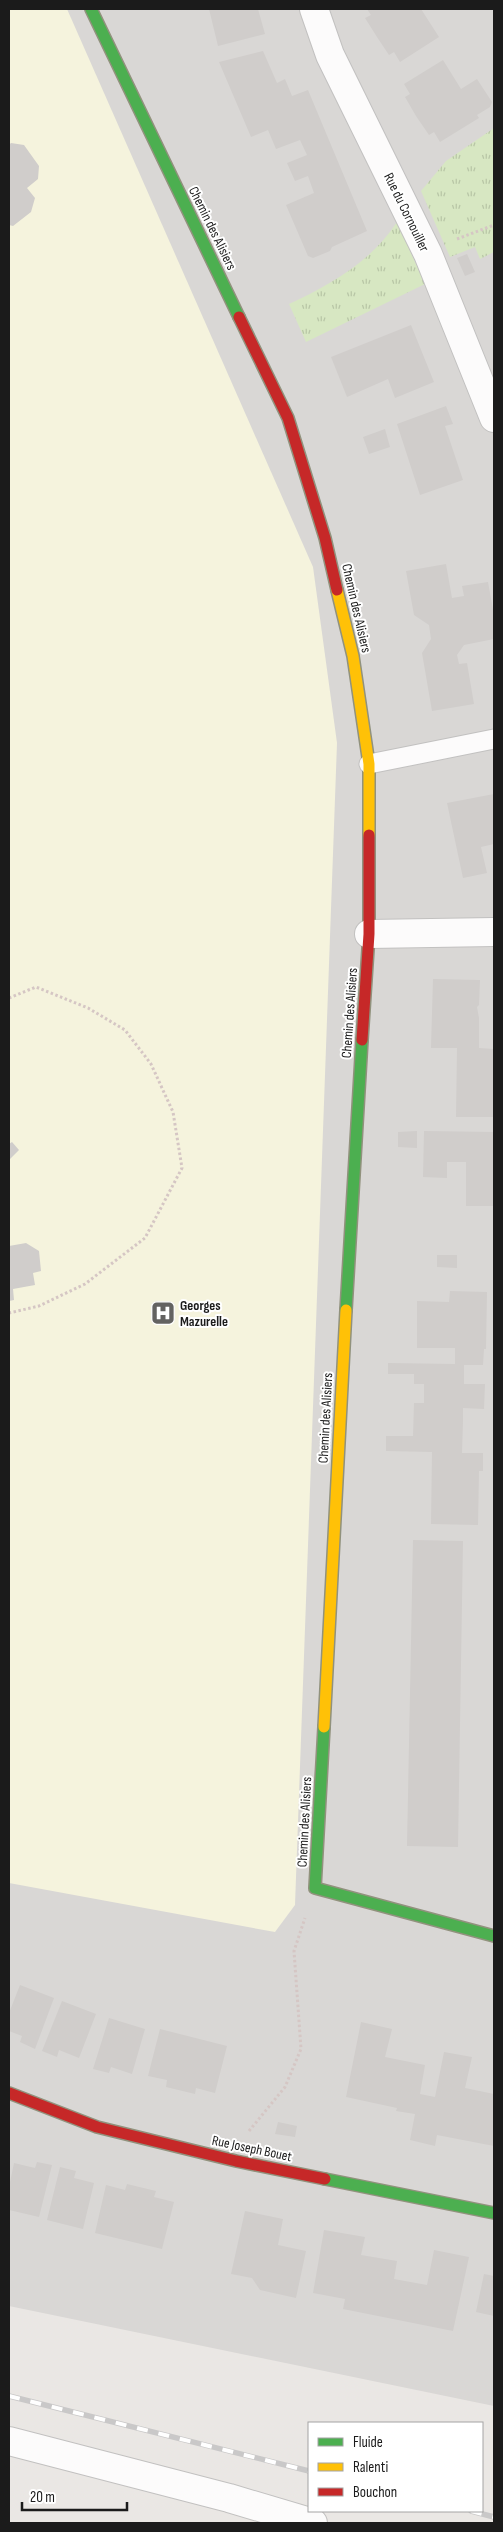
<svg xmlns="http://www.w3.org/2000/svg" width="503" height="2532" font-family="'Sofia Sans Condensed',sans-serif">
<defs>
<pattern id="grass-tufts" width="24" height="20" patternUnits="userSpaceOnUse" patternTransform="scale(1.25)"><rect width="24" height="20" fill="#d7e7c2"/><path d="M3 7l-1-3M5 7V3M7 7l1-3M15 17l-1-3M17 17v-4M19 17l1-3" fill="none" stroke="#b8c6a6"/></pattern>
</defs>
<rect width="100%" height="100%" fill="#eae7e4"/>
<!-- residential -->
<path fill="#d9d7d5" d="M9 9H494V2406L9 2306Z"/>
<!-- education -->
<path fill="#f5f3dd" d="M9 9H67L313 567 337 743 295 1905 275 1932 9 1883Z"/>
<!-- grass -->
<path fill="url(#grass-tufts)" d="M494 128V252L480 259 475 247 450 257 421 191 446 161Z
M397 222 425 284 306 342 289 304C330 285 372 261 397 222Z"/>
<!-- building -->
<path fill="#d0cdcb" d="M209 9H258L265 34 218 46Z
M367 9H421L439 37 400 62 394 52 389 55 377 37 365 18 371 15Z
M263 51 277 83 285 79 292 96 308 90 367 231 332 247 330 251 313 258 308 256 286 205 314 193 308 176 295 181 287 163 307 155 300 140 276 149 268 130 251 137 219 62Z
M443 60 461 89 477 79 492 102 490 107 477 115 479 118 440 142 434 132 429 135 416 116 405 97 410 94 404 84Z
M11 143 24 145 39 166 38 179 27 188 35 198 31 212 13 226 9 225V145Z
M467 254 475 272 465 276 457 258Z
M411 325 434 382 395 398 388 379 347 397 331 357Z
M446 406 453 424 445 426 463 480 420 495 397 424Z
M385 429 390 447 369 454 363 437Z
M446 564 452 598 464 596 462 586 488 582 494 615V639L464 645 457 655 459 664 467 663 474 704 432 711 422 653 431 639 429 625 414 615 406 571Z
M494 794V844L481 847 487 873 463 878 447 803Z
M433 979 480 980 479 1005 477 1007 479 1018V1048L494 1049V1117H456L457 1048H431Z
M417 1131V1148L398 1147V1132Z
M424 1131 494 1132V1206H466V1162H447V1178L423 1177Z
M12 1142 19 1150 10 1159 9 1144Z
M26 1243 39 1251 41 1271 33 1273 35 1285 13 1289 14 1300 9 1301V1246Z
M437 1255H457V1268L437 1267Z
M450 1291 487 1292 486 1349H484L483 1365H464V1384H485L484 1409 463 1408V1421L462 1453H483V1471H479L478 1525 431 1524 432 1452 386 1451V1436H413L414 1403H424V1384H414V1374H388V1363L455 1364V1348H417V1301L449 1302Z
M413 1540 463 1541 458 1847 407 1846Z
M20 1985 54 1998 35 2049 20 2042 22 2036 9 2031V2013Z
M62 2001 96 2014 79 2058 59 2050 57 2057 42 2051Z
M109 2018 145 2029 132 2074 111 2067 109 2073 93 2069Z
M361 2022 392 2029 385 2057 425 2065 420 2094 435 2097 444 2052 472 2057 465 2088 494 2094V2146L437 2135 435 2146 410 2140 415 2114 396 2111 397 2108 346 2097Z
M160 2029 227 2046 215 2093 196 2088 195 2094 166 2087 167 2080 148 2076Z
M278 2122 297 2126 295 2137 275 2134Z
M37 2162 52 2165 39 2217 9 2210V2187L14 2163 35 2168Z
M60 2167 76 2171 74 2178 94 2183 83 2229 47 2220Z
M127 2184 156 2191 154 2197 174 2202 162 2249 95 2233 106 2185 125 2190Z
M245 2211 283 2219 278 2245 306 2251 296 2298 260 2290 252 2278 231 2274Z
M324 2230 365 2237 361 2255 397 2261 394 2279 427 2285 434 2250 469 2257 453 2331 343 2309 345 2299 313 2293Z
M484 2274 494 2276V2316L476 2312Z"/>
<g fill="none" stroke-linecap="round" stroke-linejoin="round">
<!-- lane casing -->
<g stroke="#c2c1c0" stroke-width="21">
<path id="lane" d="M369 764 494 739"/>
</g>
<!-- street casing -->
<g stroke="#c2c1c0" stroke-width="30">
<path id="street" d="M314 9 330 55 428 254 494 418
M369 934 494 932
M9 2441 229 2498 313 2523"/>
</g>
<!-- fast casing -->
<g stroke="#91927d" stroke-width="14">
<path id="fast" d="M91 9 239 317
M346 1310 362 1040
M324 1727 315 1888 494 1936
M325 2179 494 2213"/>
</g>
<!-- slow casing -->
<g stroke="#91927d" stroke-width="14">
<path id="slow" d="M337 590 353 656 369 764V835
M324 1727 346 1310"/>
</g>
<!-- jam casing -->
<g stroke="#91927d" stroke-width="14">
<path id="jam" d="M239 317 288 418 325 538 337 590
M362 1040 369 934V835
M9 2093 97 2127 236 2161 325 2179"/>
</g>
<!-- path -->
<path stroke="#d5c6c4" stroke-width="3" stroke-dasharray="2.5 2.5" stroke-linecap="butt" d="M457 239 494 225
M9 998 36 987 88 1008 125 1030 151 1064 173 1112 182 1168 145 1238 85 1284 39 1306 9 1313
M249 2131 285 2087 301 2049 294 1951 305 1918"/>
<!-- lane -->
<use href="#lane" stroke="#fcfbfb" stroke-width="19"/>
<!-- street -->
<use href="#street" stroke="#fcfbfb" stroke-width="28"/>
<!-- fast -->
<use href="#fast" stroke="#4caf50" stroke-width="11"/>
<!-- slow -->
<use href="#slow" stroke="#ffc107" stroke-width="11"/>
<!-- jam -->
<use href="#jam" stroke="#c62828" stroke-width="11"/>
<!-- rail casing -->
<g stroke="#c9c8c8" stroke-width="5.5">
<path id="rail" d="M9 2396 309 2471
M471 2511 494 2517"/>
</g>
<!-- rail -->
<use href="#rail" stroke="#fff" stroke-width="4" stroke-dasharray="11" stroke-linecap="butt"/>
</g>
<!-- icons -->
<defs>
<g id="hospital-square" transform="scale(1.25)"><rect x="-9" y="-9" width="18" height="18" rx="4" fill="#636261" stroke="#fff"/><path d="M-5-5h3v3.5h4V-5h3V5h-3V1.5h-4V5h-3Z" fill="#fff"/></g>
</defs>
<g fill-rule="evenodd">
<use href="#hospital-square" x="163" y="1313"/>
</g>
<g text-anchor="middle" stroke-width="4" stroke-linejoin="round" paint-order="stroke">
<!-- street labels -->
<g font-size="14" fill="#1b1b1b" stroke="#fff">
<text transform="translate(407 212) rotate(64)" y="5">Rue du Cornouiller</text>
<text transform="translate(213 228) rotate(64)" y="5">Chemin des Alisiers</text>
<text transform="translate(357 608) rotate(77)" y="5">Chemin des Alisiers</text>
<text transform="translate(349 1013) rotate(-86)" y="5">Chemin des Alisiers</text>
<text transform="translate(325 1418) rotate(-87)" y="5">Chemin des Alisiers</text>
<text transform="translate(304 1822) rotate(-87)" y="5">Chemin des Alisiers</text>
<text transform="translate(252 2148) rotate(12)" y="5">Rue Joseph Bouet</text>
</g>
<!-- poi labels -->
<g font-size="14" font-weight="bold" fill="#1b1b1b" stroke="#fff" text-anchor="start">
<text x="180" y="1310">Georges<tspan x="180" dy="16">Mazurelle</tspan></text>
</g>
</g>
<!-- border -->
<rect width="503" height="2532" fill="none" stroke="#1b1b1b" stroke-width="20"/>
<!-- legend -->
<rect x="308" y="2422" width="175" height="90" fill="#ffffff" stroke="#a4a4a4"/>
<rect x="318" y="2438" width="25" height="8" fill="#4caf50" stroke="#a4a4a4"/>
<text x="353" y="2447" font-size="15" fill="#1b1b1b">Fluide</text>
<rect x="318" y="2463" width="25" height="8" fill="#ffc107" stroke="#a4a4a4"/>
<text x="353" y="2472" font-size="15" fill="#1b1b1b">Ralenti</text>
<rect x="318" y="2488" width="25" height="8" fill="#c62828" stroke="#a4a4a4"/>
<text x="353" y="2497" font-size="15" fill="#1b1b1b">Bouchon</text>
<!-- scale -->
<path d="M22 2502v8h105v-8" fill="none" stroke="#1b1b1b" stroke-width="2.5"/>
<text x="30" y="2502" font-size="15" fill="#1b1b1b" stroke="#ffffff" stroke-width="4" paint-order="stroke">20 m</text>
</svg>
